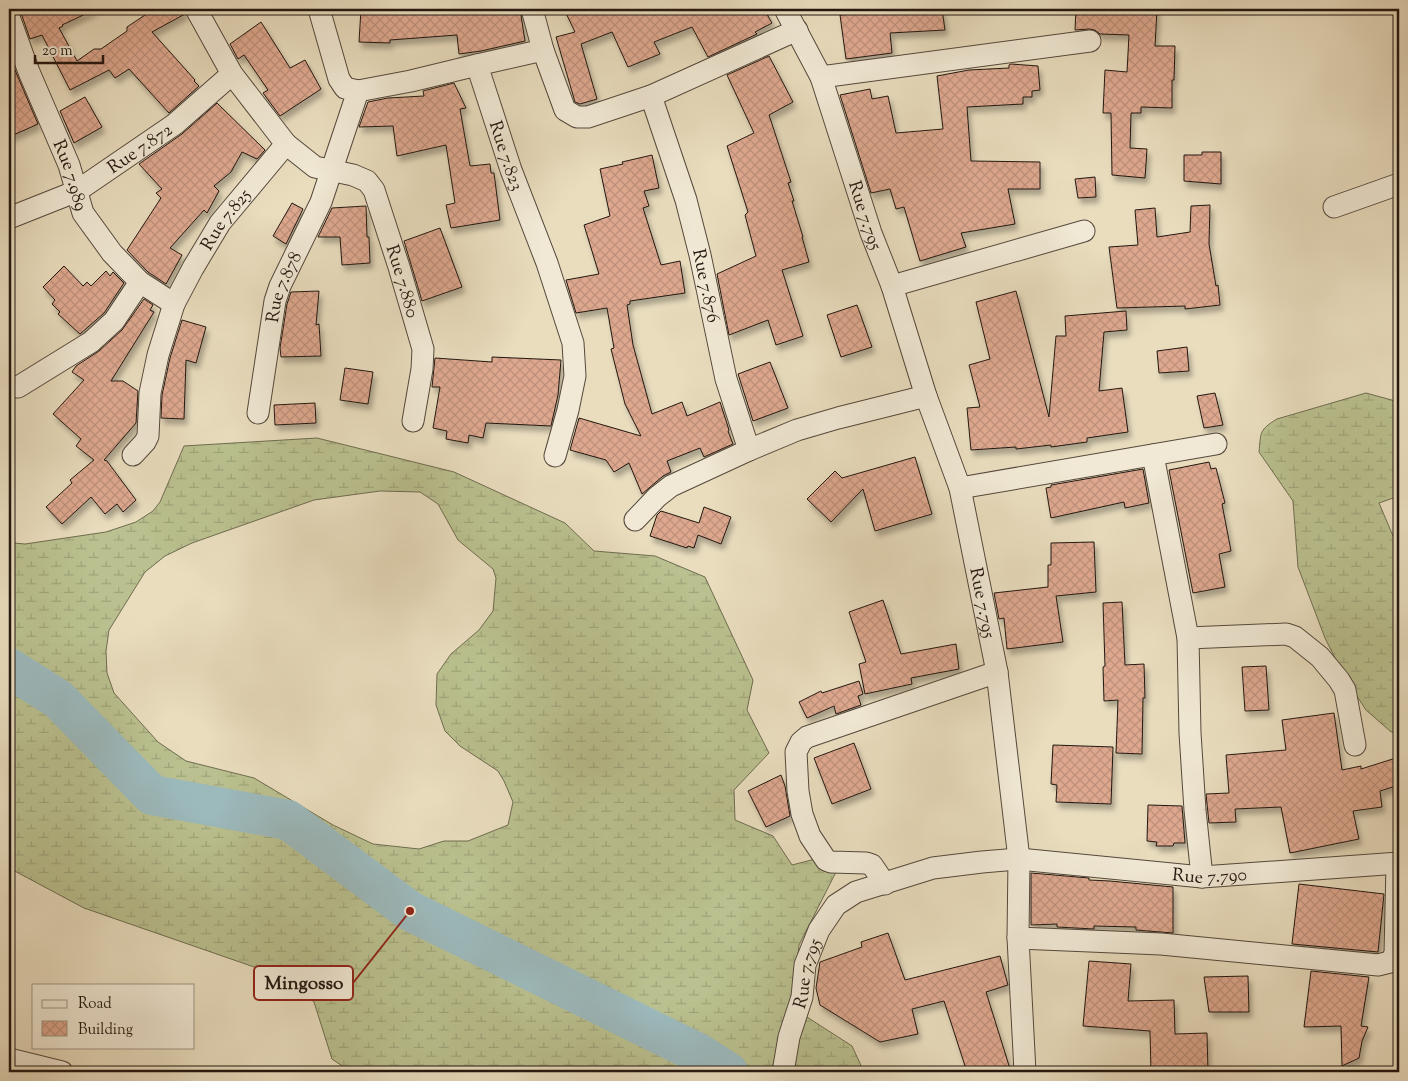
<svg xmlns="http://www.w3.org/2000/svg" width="1408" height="1081" font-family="'Sorts Mill Goudy',serif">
<defs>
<pattern id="wetland-marsh" width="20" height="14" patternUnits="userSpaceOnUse" patternTransform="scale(1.25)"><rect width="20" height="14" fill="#bac08f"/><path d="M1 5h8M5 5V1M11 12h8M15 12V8" fill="none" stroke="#a0a47a"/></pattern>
<pattern id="building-cross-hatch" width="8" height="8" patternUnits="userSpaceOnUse" patternTransform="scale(1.25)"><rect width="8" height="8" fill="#dea88f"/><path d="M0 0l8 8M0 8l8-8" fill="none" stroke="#be907a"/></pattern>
<filter id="shadow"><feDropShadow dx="3" dy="5.5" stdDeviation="2.5" flood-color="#0004"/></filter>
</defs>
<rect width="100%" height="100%" fill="#e9ddbe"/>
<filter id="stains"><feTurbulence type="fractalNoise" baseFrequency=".004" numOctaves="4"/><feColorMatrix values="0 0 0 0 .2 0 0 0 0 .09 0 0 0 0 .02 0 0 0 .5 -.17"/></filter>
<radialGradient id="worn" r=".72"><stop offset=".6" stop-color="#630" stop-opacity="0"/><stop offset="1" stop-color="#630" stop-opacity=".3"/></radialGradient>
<!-- wetland -->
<path fill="url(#wetland-marsh)" stroke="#6e6c50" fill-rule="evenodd" d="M1366 393 1399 402V496L1379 503 1399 550V736L1390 731 1366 710 1349 684 1334 656 1325 638 1298 567 1293 501 1259 452C1261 432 1259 430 1277 419Z
M317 438 454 472 565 523 594 551 655 556 705 577 753 680 747 710 769 753 734 790 735 820 773 836 792 865 823 857 836 872 799 945 793 1008 852 1046 864 1072H351L332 1059 314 1002 283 977 84 908 9 868V540L14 543 25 544 106 532 136 522 153 511 160 502 184 446ZM380 491 420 492 438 504 458 540 493 569 496 578 493 611 479 630 451 654 437 674 436 705 445 731 460 746 498 771 504 781 513 802 508 825 468 841H444L419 849 373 844 333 825 254 778 186 761 158 742 114 693 107 673 106 651 109 630 145 572 165 556 192 543 314 500Z"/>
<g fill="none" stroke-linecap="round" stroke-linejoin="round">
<!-- river -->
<path stroke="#9cb9bc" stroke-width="40" d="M9 668 58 699 152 795 288 820 410 911 700 1054 728 1072"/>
</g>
<!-- building -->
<path fill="url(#building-cross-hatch)" stroke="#231710" filter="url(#shadow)" d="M18 9H96L62 25 63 26 59 28 77 61 94 49H101L127 31V27L154 9H184L185 14 152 32 195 80 194 81 199 86 169 113 129 69 115 78 109 70 70 90 42 35 30 39 21 13Z
M361 9H520L525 41 481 51 459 54 457 35 390 40V43L359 42Z
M564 9H764L772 23 755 32 757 34 708 57 692 27 654 42 660 54 628 67 612 32 581 44 597 99 580 104 575 102 556 37 575 32Z
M896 9H942L945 30 890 33 892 53 846 59 840 15Z
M1076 9H1157L1155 46H1175L1174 80H1172V108L1141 107V113H1131L1130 148 1147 149 1145 178 1112 175 1111 113H1103L1105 70 1127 72 1129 35 1100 34 1095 30 1089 29 1075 30Z
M261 22 290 68 305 60 321 89 280 116 263 93 268 90 244 55 238 59 230 44Z
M9 56 38 124 9 137Z
M769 56 793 102 769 115 791 182 788 183 794 201H792L803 237H802L809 262 782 270 803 336 776 345 768 320 729 335 717 274 756 256 745 215 748 212 727 146 754 133 727 75Z
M1011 64 1038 66 1040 90 1032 91V97H1023V104L967 107 971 161 1040 162V189H1008L1015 224 961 233 966 247 920 261 904 207 896 209 890 189 871 193 840 95 870 89 872 99 888 96 896 133 943 129 937 76 969 70 1009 68V65Z
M454 83 466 108 460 109 470 166 490 164 491 173H494L500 220 451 228 446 205 455 203 446 145 397 156 393 126 359 127 368 102 388 98 424 96 423 91Z
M85 97 102 127 74 143 60 111Z
M217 103 265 150 257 159 242 152 231 172 214 186 219 191 207 213 204 210 170 248 182 255 166 284 148 272 127 250 161 198 156 193 162 189 139 164 182 134Z
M1202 152H1221V184L1184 181V155H1202Z
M652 155 659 188 644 191 649 206 643 208 661 265 680 261 685 293 630 301V304L627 305 633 345 652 414 682 402 687 416 720 402 729 430 728 431 733 444 704 457 700 448 667 461 671 472 663 476 642 494 629 463 614 472 606 460 570 450 579 418 641 436 625 404 611 349 614 348 607 308 576 313 566 280 599 274 584 225 610 216 600 169 623 164 622 162Z
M1095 177 1096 197 1078 198 1075 179Z
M292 203 303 209 286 244 273 236Z
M1210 205 1209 244 1216 286 1218 285 1220 305 1185 309V306L1117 308 1109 247 1138 245 1135 210 1155 208 1157 237 1190 232 1191 206Z
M366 206 367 237H369L370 263 342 265 340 237H318L332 208Z
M440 228 462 287 422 301 404 241Z
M64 266 83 286 87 282 91 286 106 271 110 276 113 272 124 283 104 313 80 334 58 314 60 312 52 304 55 300 43 287Z
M319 291 316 325 319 324 321 356 281 357 280 348 287 304 291 292Z
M1016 291 1049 417 1056 336H1066L1065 316 1126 311 1127 330 1104 332 1099 391 1122 388 1128 432 1087 438V442L1051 447V445L1016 449V447L971 450 967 408 980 407 969 365 990 359 976 302Z
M144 299 153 305 150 310 154 312 111 381H123L138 391 136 423 104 460 107 461 136 500 123 512 117 504 105 514 91 497 62 524 46 507 72 483 70 480 94 460 76 446 81 439 53 414 84 380 72 372 76 366 99 351 122 330Z
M857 305 872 347 841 357 827 315Z
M182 320 206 327 196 363 186 360 184 419 161 418 162 395 170 358Z
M1187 347 1189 371 1159 373 1157 351Z
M492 357 561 360 558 395 551 426 486 423 483 438 469 435 468 443 446 439 447 431 433 428 440 387H432L435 358 492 362Z
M770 362 788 408 753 421 738 374Z
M345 368 373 372 368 404 340 400Z
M1215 393 1223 425 1204 428 1197 396Z
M315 403 316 423 275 425 274 405Z
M915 457 932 514 875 531 863 489 831 522 807 499 835 471 842 478Z
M1209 462 1211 469 1216 468 1225 503 1222 504 1231 551 1219 554 1225 587 1193 593 1169 470Z
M1143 469 1149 503 1125 508 1124 502 1051 518 1046 488 1051 487V485Z
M704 507 731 517 721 544 698 535 694 548 688 546 687 548 650 536 657 515 661 511 699 523Z
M1094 542 1096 592 1056 596 1063 642 1007 649 1004 618 999 619 994 593 1048 587V565H1051V543Z
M883 600 901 654 956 644 959 669 911 678 912 684 865 694 859 664 866 662 849 612Z
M1122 602 1125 665 1144 664 1145 698H1143L1142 754 1116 753 1118 700 1104 701 1103 667 1105 666 1103 603Z
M1266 666 1269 710 1245 711 1242 667Z
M859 681 863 694 858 696 861 705 836 714 834 706 807 718 799 702 821 691 822 693Z
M1334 713 1342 770 1361 766V769L1399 757V785L1380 791 1382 807 1353 811 1359 839 1290 853 1281 807 1235 809 1236 822 1209 823 1206 794 1229 793 1226 755 1286 750 1282 720Z
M854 743 871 789 832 804 814 758Z
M1053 745 1113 747 1111 804 1056 802 1057 785 1051 784Z
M781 775 785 786 790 816 766 827 748 791Z
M1148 805 1182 806 1185 843H1174L1173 846H1156L1157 842 1147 841Z
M1031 873 1089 878V880L1110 881 1173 887V933L1136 930V927L1094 926V929L1057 927V924L1031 925Z
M1299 884 1384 894 1378 952 1292 944Z
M888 933 905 980 1000 956 1008 985 986 992 1011 1072H967L944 1001 912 1009 918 1034 880 1042 820 1005 816 988 820 962 862 947 861 942Z
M1089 961 1131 964 1128 1001 1174 1000 1175 1034 1207 1033 1208 1072H1151L1150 1031 1083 1026Z
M1311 971 1369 977 1361 1026 1368 1027 1362 1041 1359 1058 1342 1066 1341 1026 1304 1027Z
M1248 976 1249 1012H1209L1204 977Z"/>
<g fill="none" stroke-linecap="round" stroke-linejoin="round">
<!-- minor casing -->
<g stroke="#54483c" stroke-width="23">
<g id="minor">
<path id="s1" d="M319 9 339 79 345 88 358 91 411 81 477 65 511 170 547 263 573 343 575 376 568 410 555 456"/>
<path id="s2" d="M785 9 821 77 871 233 892 286 926 396 960 488 997 672 1019 859 1018 938 1025 1072"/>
<path id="s3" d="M9 17 29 72 69 165 83 213 112 253 140 282 174 304"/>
<path id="s4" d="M797 30 651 96 686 200 700 255 726 379 749 450 797 430 838 418 926 396"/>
<path d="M543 50 565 110 577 117H588L651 96"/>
<path d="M477 65 543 50 532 9"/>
<path d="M821 77 1090 41"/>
<path id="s5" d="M286 144 315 167 353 175 367 181 374 190 399 267 423 349 422 369 413 421"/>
<path d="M1334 207 1399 184"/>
<path id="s6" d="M9 218 77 191 175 124 232 74"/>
<path d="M892 286 1084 231"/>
<path d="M18 387 91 342 114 321 140 282"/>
<path id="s7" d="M258 413 275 301 280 286 321 202 358 91"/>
<path id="s8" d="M133 455 145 442 148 436 150 393 158 355 174 304 193 268 220 223 286 144 232 74 196 9"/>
<path d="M1153 455 1188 638 1190 733 1195 810 1202 877"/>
<path d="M960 488 1216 444"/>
<path d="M635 520 657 497 671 486 749 450"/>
<path d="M1188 638 1286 634 1295 637 1320 657 1339 680 1345 690 1355 745"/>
<path d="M885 884 872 865 866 863 831 862 826 860 810 836 802 814 798 791 796 752 801 742 807 737 997 672"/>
<path d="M1018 938 1161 944 1378 965 1390 962 1395 954 1397 864"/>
<path d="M9 1059 62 1072"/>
<path id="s9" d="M783 1072 789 1037 802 997 805 965 819 930 836 905 856 892 933 868 982 862 1019 859 1202 877 1399 863"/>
</g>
</g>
<!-- minor -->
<use href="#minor" stroke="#f1e9d5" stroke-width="21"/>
</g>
<g text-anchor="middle" stroke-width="5" stroke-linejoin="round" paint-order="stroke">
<!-- street labels -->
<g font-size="18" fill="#231710" stroke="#f1e9d5">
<text dy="6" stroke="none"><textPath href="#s6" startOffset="149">Rue 7.872</textPath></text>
<text dy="6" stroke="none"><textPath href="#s1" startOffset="314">Rue 7.823</textPath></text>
<text dy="6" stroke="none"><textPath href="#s3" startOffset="170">Rue 7.989</textPath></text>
<text dy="6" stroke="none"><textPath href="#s2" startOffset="222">Rue 7.795</textPath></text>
<text dy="6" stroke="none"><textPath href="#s8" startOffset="259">Rue 7.825</textPath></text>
<text dy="6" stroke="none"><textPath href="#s5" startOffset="198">Rue 7.880</textPath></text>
<text dy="6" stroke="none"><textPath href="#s4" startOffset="358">Rue 7.876</textPath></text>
<text dy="6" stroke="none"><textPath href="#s7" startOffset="129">Rue 7.878</textPath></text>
<text dy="6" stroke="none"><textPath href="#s2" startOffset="628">Rue 7.795</textPath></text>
<text dy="6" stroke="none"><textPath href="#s9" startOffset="560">Rue 7.790</textPath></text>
<text dy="6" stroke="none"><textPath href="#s9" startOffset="102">Rue 7.795</textPath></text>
</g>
</g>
<!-- callouts -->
<path fill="none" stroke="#8f2418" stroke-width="2" d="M410 911L353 983"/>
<circle fill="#8f2418" stroke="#f1e9d5" stroke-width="2" cx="410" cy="911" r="5"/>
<rect fill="#f1e9d5" stroke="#8f2418" stroke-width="2" x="254" y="966" width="99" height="34" rx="5"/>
<g font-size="19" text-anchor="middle" font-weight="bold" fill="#231710">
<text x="304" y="989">Mingosso</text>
</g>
<!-- margin -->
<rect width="1408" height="1081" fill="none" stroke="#e9ddbe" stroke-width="30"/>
<rect x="10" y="10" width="1388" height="1061" fill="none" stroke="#231710" stroke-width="2.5"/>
<rect x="15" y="15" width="1378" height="1051" fill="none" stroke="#231710"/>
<!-- legend -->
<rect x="32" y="984" width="162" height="65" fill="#f1e9d5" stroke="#9f9586"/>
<rect x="42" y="1000" width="25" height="8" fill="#f1e9d5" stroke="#9f9586"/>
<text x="78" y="1008" font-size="15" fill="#231710">Road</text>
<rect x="42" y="1021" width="25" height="15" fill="url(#building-cross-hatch)" stroke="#9f9586"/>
<text x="78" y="1034" font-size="15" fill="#231710">Building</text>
<!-- scale -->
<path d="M35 55v8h68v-8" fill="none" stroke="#231710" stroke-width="2.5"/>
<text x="42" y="55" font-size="15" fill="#231710" stroke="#f1e9d5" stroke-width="4" paint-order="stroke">20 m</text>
<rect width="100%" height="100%" filter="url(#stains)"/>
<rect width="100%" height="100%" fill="url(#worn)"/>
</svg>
